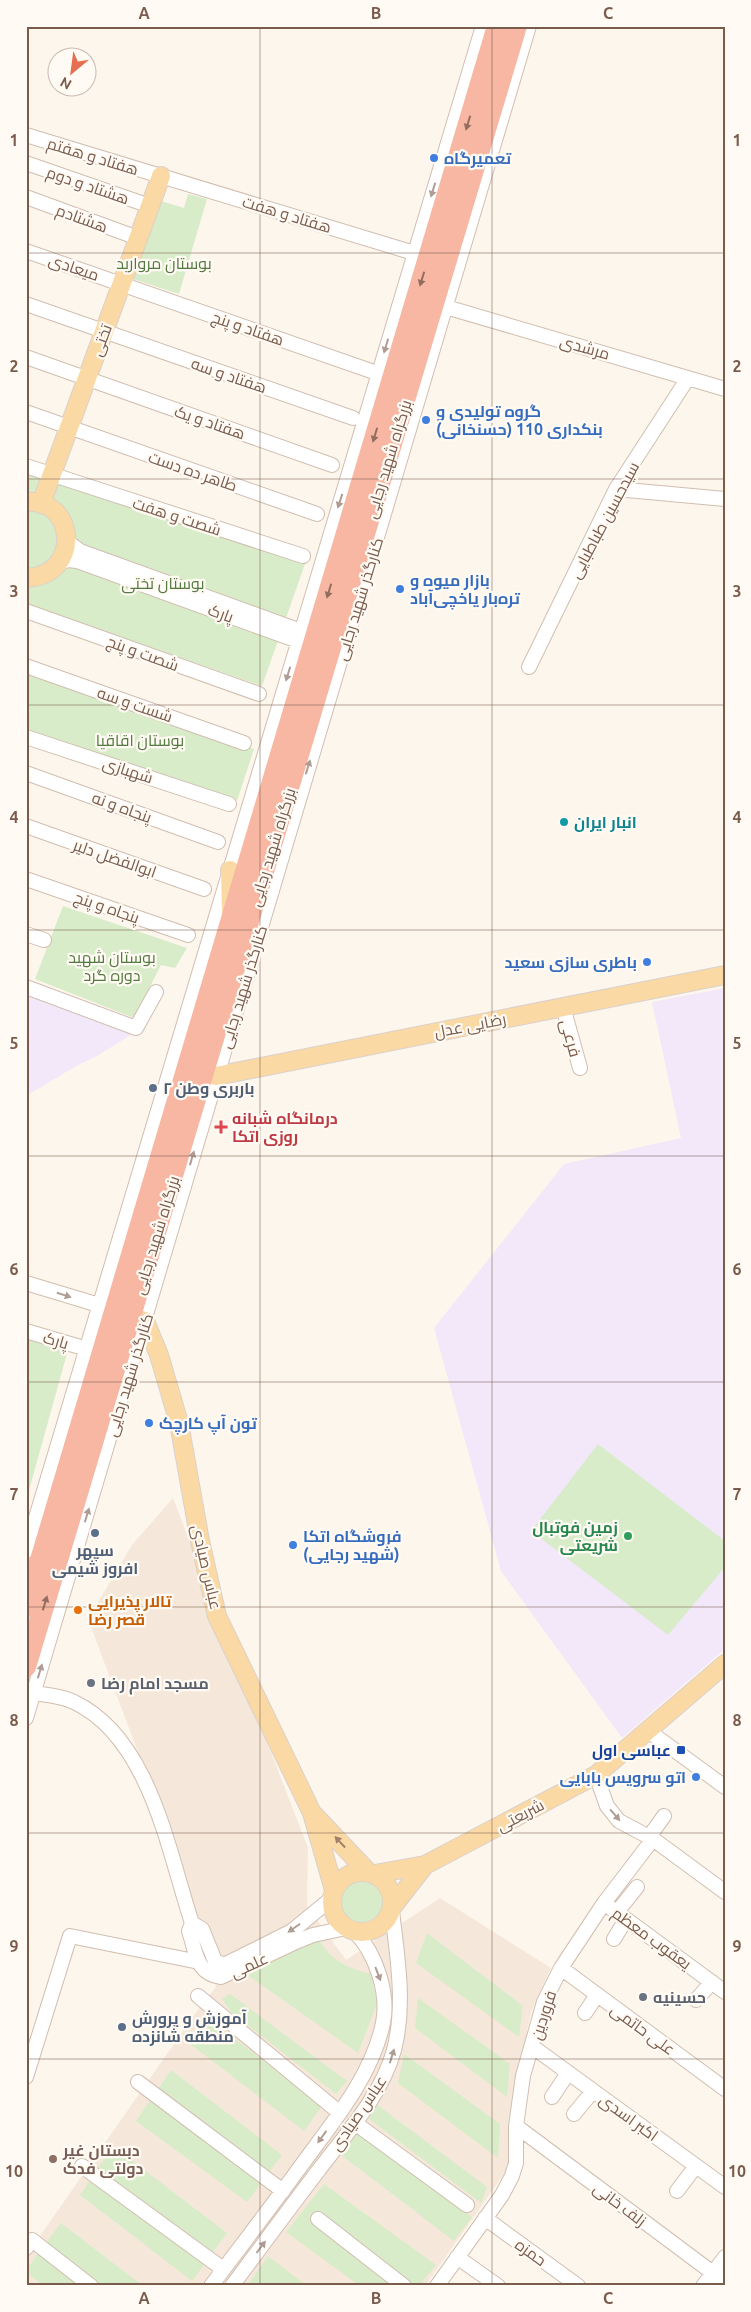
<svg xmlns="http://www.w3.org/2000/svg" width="751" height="2312" font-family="Ubuntu,Cairo,sans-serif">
<rect width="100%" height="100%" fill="#fdf6ec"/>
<!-- residential -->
<path fill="#f5e8da" d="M173 1498 308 1848 307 1906 346 1960 440 1898 551 1968 531 2012 508 2122 509 2167 425 2286H26V2256L197 2011 216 1987 180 1864 88 1619 132 1545Z"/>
<!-- education -->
<path fill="#f3e8fa" d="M725 988V1649L622 1738 501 1571 434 1328 564 1164 681 1138 652 1002Z
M26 992 134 1033 97 1056 78 1065 26 1096Z"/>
<!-- green -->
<path fill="#d8ecc9" d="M188 194 207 199 179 294 133 279 161 201 184 208Z
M26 467 305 564 262 686 26 604Z
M26 673 254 749 237 801 26 730Z
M63 906 187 948 175 968 161 965 134 1018 35 979Z
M26 1338 68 1350 26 1501Z
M598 1444 725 1541V1567L668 1635 531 1531Z
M339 1902a23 23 0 1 1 46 0a23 23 0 1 1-46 0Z
M427 1933 523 2006 519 2037 416 1963Z
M319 1940C333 1962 346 1967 371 1974L377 2004 358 2053 246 1974 294 1943Z
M230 1994 347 2081 336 2094 232 2013 222 1999Z
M418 1998 510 2064 507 2097 415 2028Z
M209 2015 222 2029 322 2106 304 2131 190 2044Z
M404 2054 500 2124 498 2158 398 2083Z
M171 2070 282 2155 247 2202 136 2121Z
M376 2104 487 2187 481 2203 369 2119Z
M358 2133 472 2217 454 2241 341 2155Z
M113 2146 227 2233 192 2281 80 2195Z
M324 2184 436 2265 419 2286H360L286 2232Z
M61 2223 143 2286H44L26 2272V2270Z
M268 2256 307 2286H247Z"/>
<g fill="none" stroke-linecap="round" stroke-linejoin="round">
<!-- minor casing -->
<g stroke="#d1beb0" stroke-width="16">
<path id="minor" d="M26 135 414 253
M26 163 150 206
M26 197 138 238
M26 251 374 372
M26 304 353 418
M446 307 725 389
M26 357 332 465
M26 412 317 514
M26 466 303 556
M616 489 725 499
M67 541 80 551 301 631
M59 563 68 560 77 561 298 641
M26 611 259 694
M26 666 244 743
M529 667 616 489 688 378
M26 737 229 804
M26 773 218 842
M26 826 204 889
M26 879 188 935
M26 934 44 940
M26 987 136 1028 156 992
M563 1007 580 1068
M26 1283 99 1305 101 1308
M26 1331 87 1349
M26 1551 483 26
M34 1693C46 1695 63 1696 74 1702 150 1738 168 1851 192 1923
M26 1718 529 26
M647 1730 725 1787
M596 1775 607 1806 619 1821 653 1839 725 1892
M649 1837 664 1816
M604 1903 725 1992
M617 1912 637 1887
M192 1923 189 1931C196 1952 196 1974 221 1977L298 1941 313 1935 346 1928
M192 1923 202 1929 215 1961 224 1965 292 1931 332 1898
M614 1939 626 1919
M561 1968 725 2089
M198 1996 340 2113
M696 2000 712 1982
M585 2013 597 1995
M533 2047 725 2187
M26 2077 70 1936 199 1962
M138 2082 283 2191
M552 2097 568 2073
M574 2114 593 2091
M355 2123 467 2205
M516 2126 725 2282
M82 2166 223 2269
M677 2191 696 2166
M485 2218 578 2286
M318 2219 404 2286
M26 2248 32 2240 91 2286
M457 2257 498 2286
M211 2286C244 2242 277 2199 309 2155 338 2116 373 2072 383 2023 389 1993 376 1954 355 1932
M232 2286C261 2247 289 2209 318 2171 346 2134 382 2095 394 2050 406 2004 397 1956 392 1911
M437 2286 502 2195 512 2176 516 2163V2126L523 2076 544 2002 561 1968 604 1903 653 1839
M703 2286 725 2257"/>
</g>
<!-- major casing -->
<g stroke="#dad1cd" stroke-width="20">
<path id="major" d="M26 502C76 497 83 576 26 578
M41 504 161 176
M230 870 231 910
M216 1076 725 975
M117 1312 145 1321 159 1355 179 1423 200 1541 217 1616 312 1813 334 1890
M314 1815 368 1872
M425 1865 596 1775 725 1664
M332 1902a30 30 0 1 1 60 0a30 30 0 1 1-60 0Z
M375 1874 425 1865 393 1906"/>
</g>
<!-- highway casing -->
<g stroke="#dad1cd" stroke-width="22">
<path id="highway" d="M26 1607 497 26
M26 1667 517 26"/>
</g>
<!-- minor -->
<use href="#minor" stroke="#fff" stroke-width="14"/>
<!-- major -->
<use href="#major" stroke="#fbd9a5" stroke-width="18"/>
<!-- highway -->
<use href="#highway" stroke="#f7b7a3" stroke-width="20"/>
</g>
<!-- one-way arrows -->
<defs><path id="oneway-solid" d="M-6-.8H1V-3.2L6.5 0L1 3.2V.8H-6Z" transform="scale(1.25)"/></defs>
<g fill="#936e5e">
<use href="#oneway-solid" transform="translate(468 123) rotate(107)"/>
<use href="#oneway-solid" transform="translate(422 279) rotate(107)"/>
<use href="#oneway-solid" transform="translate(375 435) rotate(107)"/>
<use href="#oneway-solid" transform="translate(329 591) rotate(107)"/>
<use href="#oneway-solid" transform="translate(45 1603) rotate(-73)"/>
</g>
<g fill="#af9d94">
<use href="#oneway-solid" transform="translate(433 190) rotate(107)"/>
<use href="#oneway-solid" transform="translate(386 346) rotate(107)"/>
<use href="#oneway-solid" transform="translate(340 501) rotate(108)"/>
<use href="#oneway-solid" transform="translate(288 674) rotate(107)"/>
<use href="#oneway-solid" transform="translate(308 767) rotate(-73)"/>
<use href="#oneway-solid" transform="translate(192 1158) rotate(-74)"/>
<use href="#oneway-solid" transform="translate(64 1295) rotate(17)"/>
<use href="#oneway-solid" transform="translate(87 1515) rotate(-73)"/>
<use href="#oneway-solid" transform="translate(40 1671) rotate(-73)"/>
<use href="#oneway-solid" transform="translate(615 1815) rotate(49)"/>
<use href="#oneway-solid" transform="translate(294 1928) rotate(145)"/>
<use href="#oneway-solid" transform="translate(378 1974) rotate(69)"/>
<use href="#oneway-solid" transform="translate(392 2056) rotate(-73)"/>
<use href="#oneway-solid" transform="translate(322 2137) rotate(126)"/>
<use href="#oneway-solid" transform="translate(261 2247) rotate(-53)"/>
</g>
<use fill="#a18267" href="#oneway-solid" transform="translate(340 1842) rotate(-133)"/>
<!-- grid -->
<path fill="none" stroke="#7a5c4d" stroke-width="1" stroke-opacity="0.55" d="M260 26V2286M492 26V2286M26 253H725M26 479H725M26 705H725M26 930H725M26 1156H725M26 1382H725M26 1607H725M26 1833H725M26 2059H725"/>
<!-- markers -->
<g fill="#3f7fe0" stroke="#fffaf3" stroke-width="2">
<circle cx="434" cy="158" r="5"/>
<circle cx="426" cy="420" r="5"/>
<circle cx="400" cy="589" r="5"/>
<circle cx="647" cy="962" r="5"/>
<circle cx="149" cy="1423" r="5"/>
<circle cx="293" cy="1545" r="5"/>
<circle cx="696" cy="1777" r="5"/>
</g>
<circle fill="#0f9aa8" stroke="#fffaf3" stroke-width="2" cx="564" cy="822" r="5"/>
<g fill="#5c6f8a" stroke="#fffaf3" stroke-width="2">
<circle cx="153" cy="1088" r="5"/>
<circle cx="95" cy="1533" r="5"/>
<circle cx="122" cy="2027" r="5"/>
</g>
<path fill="#e0444e" stroke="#fffaf3" stroke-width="2" d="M218.5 1119.5h5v5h5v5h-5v5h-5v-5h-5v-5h5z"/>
<circle fill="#2e9e5b" stroke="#fffaf3" stroke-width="2" cx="628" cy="1536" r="5"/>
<circle fill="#e8710a" stroke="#fffaf3" stroke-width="2" cx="78" cy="1610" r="5"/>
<g fill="#6b7280" stroke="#fffaf3" stroke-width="2">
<circle cx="91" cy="1683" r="5"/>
<circle cx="643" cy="1997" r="5"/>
</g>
<rect fill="#1a4fb4" stroke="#fffaf3" stroke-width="2" x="676" y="1745" width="10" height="10" rx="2.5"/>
<circle fill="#8d6e63" stroke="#fffaf3" stroke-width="2" cx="53" cy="2159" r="5"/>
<g text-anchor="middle" stroke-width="4.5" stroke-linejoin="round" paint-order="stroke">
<!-- street labels -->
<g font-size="16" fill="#7a5c4d" stroke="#fffaf3">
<text transform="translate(93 156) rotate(17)" y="6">هفتاد و هفتم</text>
<text transform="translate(88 185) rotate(19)" y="6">هشتاد و دوم</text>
<text transform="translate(287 214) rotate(17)" y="6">هفتاد و هفت</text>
<text transform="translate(82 218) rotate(20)" y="6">هشتادم</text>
<text transform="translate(74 267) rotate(19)" y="6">میعادی</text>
<text transform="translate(248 328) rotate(19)" y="6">هفتاد و پنج</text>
<text transform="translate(101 340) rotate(-70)" y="6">تختی</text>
<text transform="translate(585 347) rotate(16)" y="6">مرشدی</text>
<text transform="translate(229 375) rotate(19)" y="6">هفتاد و سه</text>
<text transform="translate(210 422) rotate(19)" y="6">هفتاد و یک</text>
<text transform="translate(388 459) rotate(-73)" y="6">بزرگراه شهید رجایی</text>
<text transform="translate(193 471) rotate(19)" y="6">طاهر ده دست</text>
<text transform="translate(177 516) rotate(18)" y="6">شصت و هفت</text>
<text transform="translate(604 520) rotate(-62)" y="6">سیدحسین طباطبایی</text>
<text transform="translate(359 599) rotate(-73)" y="6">کنارگذر شهید رجایی</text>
<text transform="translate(221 613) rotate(20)" y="6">پارک</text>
<text transform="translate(143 653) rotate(20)" y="6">شصت و پنج</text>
<text transform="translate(135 704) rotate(19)" y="6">شست و سه</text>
<text transform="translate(128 770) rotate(18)" y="6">شهبازی</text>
<text transform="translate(122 807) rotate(20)" y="6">پنجاه و نه</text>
<text transform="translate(272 847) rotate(-73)" y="6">بزرگراه شهید رجایی</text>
<text transform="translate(115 858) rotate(19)" y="6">ابوالفضل دلیر</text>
<text transform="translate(107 907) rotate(19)" y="6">پنجاه و پنج</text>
<text transform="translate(243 987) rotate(-73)" y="6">کنارگذر شهید رجایی</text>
<text transform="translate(470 1025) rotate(-11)" y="6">رضایی عدل</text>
<text transform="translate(571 1038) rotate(74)" y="6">فرعی</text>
<text transform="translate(156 1235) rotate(-73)" y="6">بزرگراه شهید رجایی</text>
<text transform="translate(56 1340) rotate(16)" y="6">پارک</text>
<text transform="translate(129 1375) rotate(-73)" y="6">کنارگذر شهید رجایی</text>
<text transform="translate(207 1567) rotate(77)" y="6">عباس صیادی</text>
<text transform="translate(520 1815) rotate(-28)" y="6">شریعتی</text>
<text transform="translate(652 1938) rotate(36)" y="6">یعقوب معظم</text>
<text transform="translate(249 1965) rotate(-25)" y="6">علمی</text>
<text transform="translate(543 2015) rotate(-72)" y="6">فروردین</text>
<text transform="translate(643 2029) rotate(36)" y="6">علی حاتمی</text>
<text transform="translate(358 2113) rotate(-56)" y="6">عباس صیادی</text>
<text transform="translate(629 2117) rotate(36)" y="6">اکبر اسدی</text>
<text transform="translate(620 2204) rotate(37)" y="6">زلف خانی</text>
<text transform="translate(531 2252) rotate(36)" y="6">حمزه</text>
</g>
<!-- shop labels -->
<g font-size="16" font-weight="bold" fill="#366cbe" stroke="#fffaf3" text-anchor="start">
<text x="444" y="164">تعمیرگاه</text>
<text x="436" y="417">گروه تولیدی و<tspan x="436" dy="18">بنکداری 110 (حسنخانی)</tspan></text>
<text x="410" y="586">بازار میوه و<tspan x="410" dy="18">تره‌بار یاخچی‌آباد</tspan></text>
<text x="637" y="968" text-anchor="end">باطری سازی سعید</text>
<text x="159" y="1429">تون آپ کارچک</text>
<text x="303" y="1542">فروشگاه اتکا<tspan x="303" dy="18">(شهید رجایی)</tspan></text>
<text x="686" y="1783" text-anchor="end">اتو سرویس بابایی</text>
</g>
<!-- park labels -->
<g font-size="16" fill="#537a41" stroke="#fffaf3">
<text x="164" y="269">بوستان مروارید</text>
<text x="163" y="589">بوستان تختی</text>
<text x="140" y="746">بوستان اقاقیا</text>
<text x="112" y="963">بوستان شهید<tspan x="112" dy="18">دوره گرد</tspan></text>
</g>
<!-- culture labels -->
<g font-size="16" font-weight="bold" fill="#0d838f" stroke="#fffaf3" text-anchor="start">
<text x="574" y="828">انبار ایران</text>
</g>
<!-- service labels -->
<g font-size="16" font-weight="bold" fill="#4e5e75" stroke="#fffaf3" text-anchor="start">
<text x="163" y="1094">باربری وطن ۲</text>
<text x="95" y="1556" text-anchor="middle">سپهر<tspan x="95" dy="18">افروز شیمی</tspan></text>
<text x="132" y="2024">آموزش و پرورش<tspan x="132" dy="18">منطقه شانزده</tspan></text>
</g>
<!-- health labels -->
<g font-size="16" font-weight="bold" fill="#be3a42" stroke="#fffaf3" text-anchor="start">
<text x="232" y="1124">درمانگاه شبانه<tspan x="232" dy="18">روزی اتکا</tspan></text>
</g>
<!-- leisure labels -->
<g font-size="16" font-weight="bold" fill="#27864d" stroke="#fffaf3" text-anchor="end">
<text x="618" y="1533">زمین فوتبال<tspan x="618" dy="18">شریعتی</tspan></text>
</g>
<!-- food labels -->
<g font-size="16" font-weight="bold" fill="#c56008" stroke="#fffaf3" text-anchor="start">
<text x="88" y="1607">تالار پذیرایی<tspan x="88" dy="18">قصر رضا</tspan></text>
</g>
<!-- worship labels -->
<g font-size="16" font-weight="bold" fill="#5b616d" stroke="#fffaf3" text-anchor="start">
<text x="101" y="1689">مسجد امام رضا</text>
<text x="653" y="2003">حسینیه</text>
</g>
<!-- transit labels -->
<g font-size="16" font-weight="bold" fill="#164399" stroke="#fffaf3" text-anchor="end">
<text x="671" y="1756">عباسی اول</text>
</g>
<!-- education labels -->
<g font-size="16" font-weight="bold" fill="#785e54" stroke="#fffaf3" text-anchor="start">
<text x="63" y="2156">دبستان غیر<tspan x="63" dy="18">دولتی فدک</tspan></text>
</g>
</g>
<!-- border -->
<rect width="751" height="2312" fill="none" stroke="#fffaf3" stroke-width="55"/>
<!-- north arrow -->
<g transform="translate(72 72) rotate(209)"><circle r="24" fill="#fffaf3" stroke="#cabbb1"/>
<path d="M0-4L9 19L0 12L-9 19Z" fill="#e76f51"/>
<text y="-8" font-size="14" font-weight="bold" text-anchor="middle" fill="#7a5c4d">N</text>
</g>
<rect x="28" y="28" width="696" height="2256" fill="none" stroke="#7a5c4d" stroke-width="2"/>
<g font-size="16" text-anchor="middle" font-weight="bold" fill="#7a5c4d">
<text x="144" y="19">A</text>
<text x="376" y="19">B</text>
<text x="608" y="19">C</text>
<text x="14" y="146">1</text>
<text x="737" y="146">1</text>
<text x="14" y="372">2</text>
<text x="737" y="372">2</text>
<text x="14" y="597">3</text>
<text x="737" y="597">3</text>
<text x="14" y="823">4</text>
<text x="737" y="823">4</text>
<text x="14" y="1049">5</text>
<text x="737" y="1049">5</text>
<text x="14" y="1275">6</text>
<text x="737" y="1275">6</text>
<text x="14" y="1500">7</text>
<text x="737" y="1500">7</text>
<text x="14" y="1726">8</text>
<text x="737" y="1726">8</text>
<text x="14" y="1952">9</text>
<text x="737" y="1952">9</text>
<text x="14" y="2177">10</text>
<text x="737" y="2177">10</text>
<text x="144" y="2304">A</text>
<text x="376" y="2304">B</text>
<text x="608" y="2304">C</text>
</g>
</svg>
